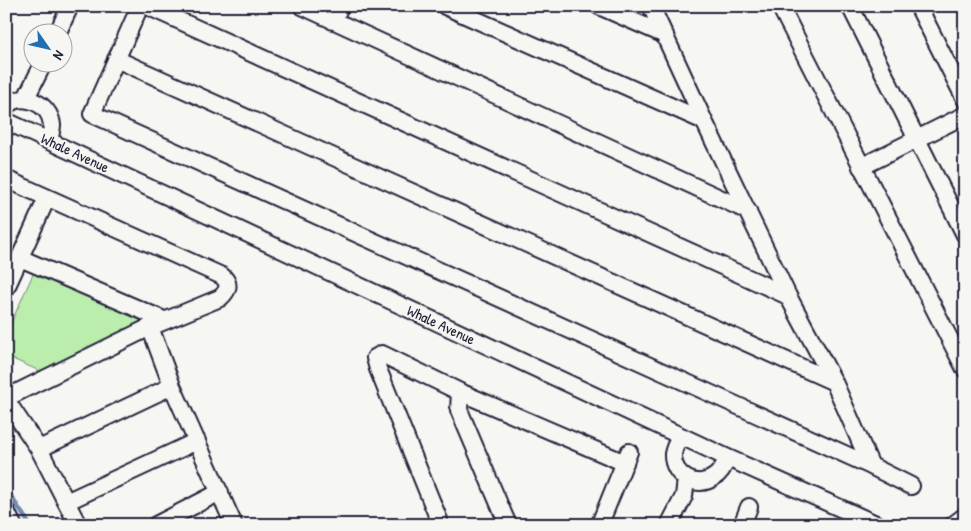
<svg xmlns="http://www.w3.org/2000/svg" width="971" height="531" font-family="'Patrick Hand',sans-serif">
<rect width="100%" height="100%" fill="#f6f6f2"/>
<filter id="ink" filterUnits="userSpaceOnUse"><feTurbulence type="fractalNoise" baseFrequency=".02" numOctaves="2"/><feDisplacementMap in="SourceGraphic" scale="10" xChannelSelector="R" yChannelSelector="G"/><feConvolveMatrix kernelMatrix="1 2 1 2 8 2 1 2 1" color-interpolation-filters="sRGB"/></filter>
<g filter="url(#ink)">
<!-- green -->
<path fill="#bbedad" stroke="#6e8874" d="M34 272 146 321 44 373 6 356V334Z"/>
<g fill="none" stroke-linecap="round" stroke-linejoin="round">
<!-- stream -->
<path stroke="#6f8aaf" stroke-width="4.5" d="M6 489 30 525"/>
<!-- street casing -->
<g stroke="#22223b" stroke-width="20">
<path id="street" d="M140 6 92 114 871 466
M147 6 788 296
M302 6 748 211
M445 6 704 121
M599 6 665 35
M651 6 704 121 788 296 834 382 871 466 911 486
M780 6 965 369
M850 6 965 235
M918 6 965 99
M333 21 340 6
M58 32 70 6
M116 59 834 382
M26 98 44 62
M6 106C22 91 50 103 52 125 52 129 50 136 49 141
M6 121 728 458 878 525
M861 167 965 115
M6 179 222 276C231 284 228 291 220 298L150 327 6 398
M20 258 164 320
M6 288 47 198
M150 327 172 386 234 525
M460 392 459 410 508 525
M6 400 39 449 78 525
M680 436C677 442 674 448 673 454 672 476 697 490 714 477 721 473 724 465 728 458
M39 449 172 386
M66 502 197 441
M6 511 13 525
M156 525 220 492
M438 525 439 520 378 369 375 358 382 354 460 392 625 463
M598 525 601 521 629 452
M669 525 684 496 686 479
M742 525 749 507
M953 525 965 516"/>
</g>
<!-- street -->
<use href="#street" stroke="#f6f6f2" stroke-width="16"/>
</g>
</g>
<g text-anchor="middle" stroke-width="4" stroke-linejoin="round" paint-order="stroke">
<!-- street labels -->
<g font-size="15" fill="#22223b" stroke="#f6f6f2">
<text transform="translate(75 153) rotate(25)" y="5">Whale Avenue</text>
<text transform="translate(441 325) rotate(25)" y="5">Whale Avenue</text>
</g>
</g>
<!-- margin -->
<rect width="971" height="531" fill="none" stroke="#f6f6f2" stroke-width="25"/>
<rect x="12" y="12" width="946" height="506" fill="none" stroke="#22223b" stroke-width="2" filter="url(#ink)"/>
<!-- north arrow -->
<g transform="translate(48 48) rotate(124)"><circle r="24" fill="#f6f6f2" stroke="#a1a1a9"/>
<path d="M0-4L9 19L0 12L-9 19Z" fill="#1f6fb2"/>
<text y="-8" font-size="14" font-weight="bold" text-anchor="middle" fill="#22223b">N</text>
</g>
</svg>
